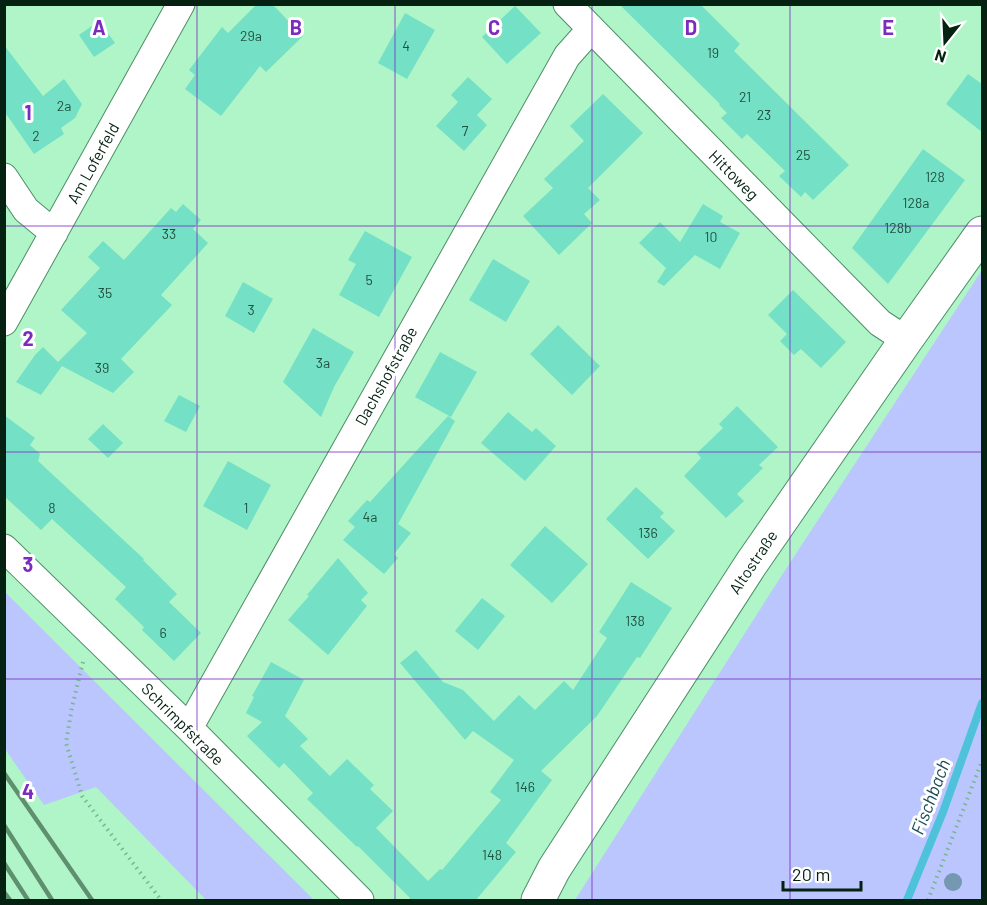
<svg xmlns="http://www.w3.org/2000/svg" width="987" height="905" font-family="Barlow,sans-serif">
<rect width="100%" height="100%" fill="#b0f5c7"/>
<!-- green -->
<path fill="#bac6fd" d="M982 270V900H575L780 578Z
M5 592 314 900H206L96 787 44 805 5 749Z"/>
<g fill="none" stroke-linecap="round" stroke-linejoin="round">
<!-- stream -->
<path stroke="#4ec2db" stroke-width="8" d="M907 900 943 812 982 703"/>
</g>
<!-- building -->
<path fill="#74e0c5" d="M257 4H272L303 36 266 72 260 66 221 116 185 89 195 75 189 70 222 27 228 33Z
M619 4H700L740 44 734 51 849 165 813 200 805 192 801 197 779 176 785 171 747 134 742 139 721 118 727 113 719 105 720 104Z
M515 6 541 33 507 64 482 37Z
M405 13 435 30 407 79 378 63Z
M99 21 115 43 94 57 79 35Z
M4 45 43 96 64 79 82 104 75 118 61 128 64 134 34 154 4 111Z
M968 74 982 84V132L946 104Z
M468 77 492 99 477 115 487 125 464 151 436 126 458 102 451 95Z
M603 94 643 133 588 188 600 200 584 214 592 223 559 255 523 216 553 188 544 179 584 141 570 126Z
M923 149 965 180 888 284 852 248Z
M183 204 201 220 193 229 208 243 161 295 172 305 121 359 134 372 113 393 60 365 62 366 41 395 16 382 35 355 43 347 58 362 87 333 61 310 100 268 88 257 103 241 124 260 171 208 176 212Z
M703 204 723 216 720 222 740 233 720 269 695 255 664 286 657 282 666 268 639 243 660 222 680 242Z
M365 231 412 257 379 317 339 295 356 264 348 260Z
M493 259 530 281 506 322 469 300Z
M243 282 273 299 254 333 225 316Z
M793 290 846 342 821 368 801 349 794 355 780 341 787 334 768 315Z
M558 325 600 366 572 395 530 354Z
M313 328 354 352 334 387 321 417 283 382Z
M440 352 477 372 451 417 415 397Z
M179 395 200 406 186 432 164 421Z
M737 406 778 447 759 465 763 468 737 494 744 501 726 518 684 476 701 458 697 453 723 428 719 424Z
M508 412 532 432 536 428 556 446 525 481 481 443Z
M4 415 35 438 30 445 40 454 38 461 144 559 143 560 177 594 169 602 201 633 174 661 142 630 144 627 115 599 126 587 52 519 41 530 4 496Z
M448 416 455 421 398 524 411 533 394 554 398 558 384 574 343 540 355 527 348 521 367 500 370 502Z
M103 424 123 443 108 458 88 439Z
M228 461 271 485 247 530 203 506Z
M636 487 664 513 660 517 675 531 648 559 606 519Z
M545 526 588 564 552 603 510 565Z
M338 558 368 593 361 600 367 606 328 655 288 620 309 596 307 595Z
M631 582 672 608 640 658 637 657 597 716 541 771 552 780 506 843 516 852 476 900H408L410 898 358 846 357 847 307 799 313 793 284 763 279 768 247 736 262 722 246 713 254 697 252 696 271 662 304 680 285 716 308 739 300 746 330 776 347 759 374 785 370 789 393 811 376 828 428 881 440 869 442 870 501 800 490 792 514 760 473 731 465 740 400 663 416 650 443 682 463 690 494 721 519 695 535 710 564 681 573 690 607 638 599 632Z
M482 598 505 616 478 650 455 631Z"/>
<g fill="none" stroke-linecap="round" stroke-linejoin="round">
<!-- minor casing -->
<g stroke="#4c8f66" stroke-width="29">
<path id="minor" d="M567 4 880 323 906 340
M4 177 26 210 54 233
M4 322 181 4
M4 548 189 728 360 900
M189 728 567 56 591 29"/>
</g>
<!-- secondary casing -->
<g stroke="#4c8f66" stroke-width="35">
<path id="secondary" d="M538 900 554 869 751 564 906 340 982 233"/>
</g>
<!-- path -->
<path stroke="#7cb590" stroke-width="4" stroke-dasharray="1.5 4.5" stroke-linecap="butt" d="M83 662 72 707 66 743 82 796 161 900
M928 900 982 761"/>
<!-- minor -->
<use href="#minor" stroke="#fff" stroke-width="27"/>
<!-- secondary -->
<use href="#secondary" stroke="#fff" stroke-width="33"/>
<!-- rail -->
<path stroke="#5e9070" stroke-width="4.5" d="M4 773 92 900
M4 825 52 900
M4 863 28 900
M4 892 10 900"/>
</g>
<!-- trees -->
<circle fill="#7497b2" cx="953" cy="882" r="9"/>
<!-- grid -->
<path fill="none" stroke="#7b2cbf" stroke-width="1.5" stroke-opacity="0.55" d="M197 4V900M395 4V900M592 4V900M790 4V900M4 226H982M4 452H982M4 679H982"/>
<g text-anchor="middle" stroke-width="6" stroke-linejoin="round" paint-order="stroke">
<!-- number labels -->
<g font-size="14" fill="#20513e">
<text x="251" y="41">29a</text>
<text x="406" y="51">4</text>
<text x="713" y="58">19</text>
<text x="745" y="102">21</text>
<text x="64" y="111">2a</text>
<text x="764" y="120">23</text>
<text x="465" y="136">7</text>
<text x="36" y="141">2</text>
<text x="803" y="160">25</text>
<text x="935" y="182">128</text>
<text x="916" y="208">128a</text>
<text x="898" y="233">128b</text>
<text x="169" y="239">33</text>
<text x="711" y="242">10</text>
<text x="369" y="285">5</text>
<text x="105" y="298">35</text>
<text x="251" y="315">3</text>
<text x="323" y="368">3a</text>
<text x="102" y="373">39</text>
<text x="52" y="513">8</text>
<text x="246" y="513">1</text>
<text x="370" y="522">4a</text>
<text x="648" y="538">136</text>
<text x="635" y="626">138</text>
<text x="163" y="638">6</text>
<text x="525" y="792">146</text>
<text x="492" y="860">148</text>
</g>
<!-- street labels -->
<g font-size="16" fill="#042111" stroke="#fff">
<text transform="translate(93 163) rotate(-61)" y="6">Am Loferfeld</text>
<text transform="translate(734 175) rotate(45)" y="6">Hittoweg</text>
<text transform="translate(386 376) rotate(-61)" y="6">Dachshofstraße</text>
<text transform="translate(753 562) rotate(-56)" y="6">Altostraße</text>
<text transform="translate(183 724) rotate(45)" y="6">Schrimpfstraße</text>
</g>
<!-- water labels -->
<g font-size="18" font-style="italic" fill="#184a55" stroke="#fff">
<text transform="translate(931 797) rotate(-69)" y="6">Fischbach</text>
</g>
</g>
<g font-size="20" text-anchor="middle" font-weight="bold" fill="#7b2cbf" stroke="#fff" stroke-width="6" stroke-linejoin="round" paint-order="stroke">
<text x="99" y="35">A</text>
<text x="296" y="35">B</text>
<text x="494" y="35">C</text>
<text x="691" y="35">D</text>
<text x="888" y="35">E</text>
<text x="28" y="120">1</text>
<text x="28" y="346">2</text>
<text x="28" y="572">3</text>
<text x="28" y="799">4</text>
</g>
<!-- border -->
<rect width="987" height="905" fill="none" stroke="#042111" stroke-width="12"/>
<!-- north arrow -->
<g transform="translate(945 42) rotate(198)" stroke="#ffffff" stroke-width="4.5" paint-order="stroke">
<path d="M0-4.5L10 22L0 15L-10 22Z" fill="#042111"/>
<text y="-9" font-size="16" font-weight="bold" text-anchor="middle" fill="#042111">N</text>
</g>
<!-- scale -->
<path d="M783 881v9h78v-9" fill="none" stroke="#042111" stroke-width="3"/>
<text x="792" y="881" font-size="18" fill="#042111" stroke="#ffffff" stroke-width="4.5" paint-order="stroke">20 m</text>
</svg>
